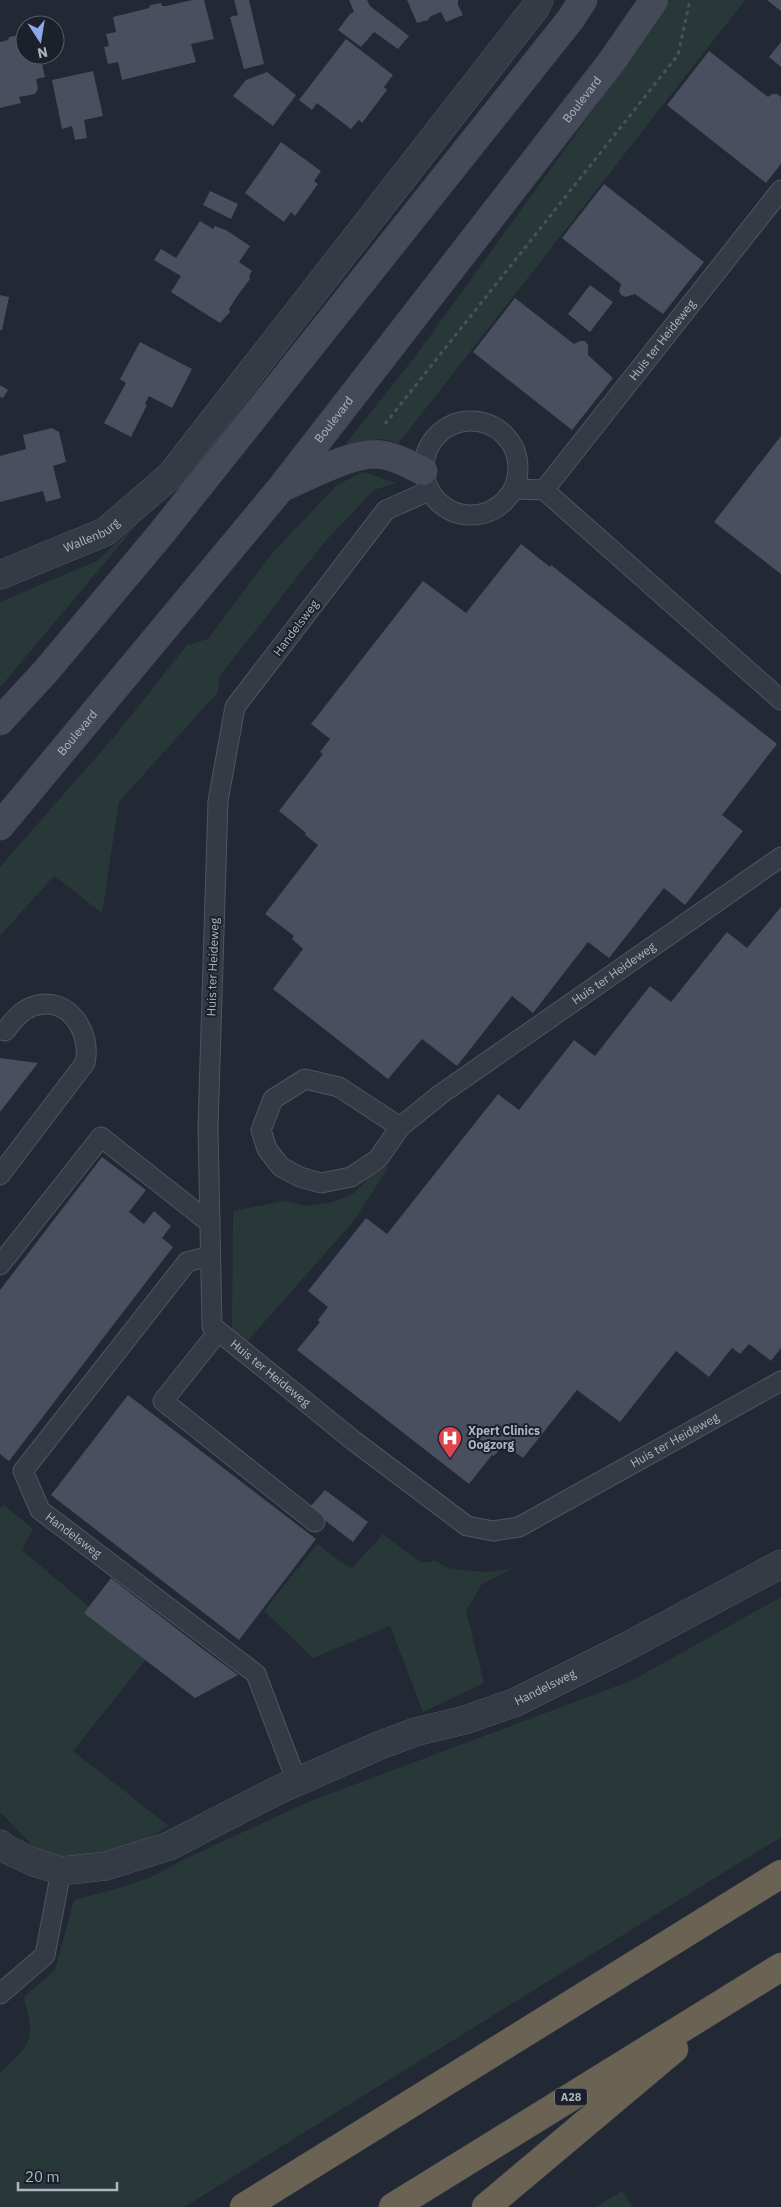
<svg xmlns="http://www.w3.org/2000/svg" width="781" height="2207" font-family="'IBM Plex Sans',sans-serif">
<rect width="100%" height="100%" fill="#222834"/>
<!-- green -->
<path fill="#283839" d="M670 0H745L398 444C374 429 347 452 328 466L417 354 640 45Z
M363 472 396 483 374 490 322 545 219 677 218 692 119 802 102 913 54 876 0 936V867L113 738 187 645 208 639 272 553 337 485Z
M140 521 7 679 0 687V602L97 561Z
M390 1165 353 1222 244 1345 232 1332 233 1211 285 1201 306 1206 333 1202 354 1193 371 1176Z
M4 1505 33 1529 22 1550 148 1657 73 1751 169 1826 136 1845 105 1855 50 1864 0 1812V1508Z
M383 1534 422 1563 436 1561 450 1569 486 1572 511 1569 481 1585 466 1611 484 1683 423 1712 390 1626 313 1658 264 1611 317 1544 351 1569Z
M781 1597V1837L184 2207H0V2073C33 2042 35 2041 24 1997L55 1970 74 1900 116 1889 151 1877 185 1859 308 1802 633 1680Z
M622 2191 633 2207H596Z"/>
<!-- building -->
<path fill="#494f5e" d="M192 0H204L214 39 191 44 196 62 122 80 118 62 108 64 104 47 109 46 106 34 116 32 113 17 149 8 150 5 161 3 162 6H166Z
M234 0H249L264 64 244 69 230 17 238 15Z
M349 0H367L370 6 409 36 398 49 374 32 361 47 338 30 350 14 354 12Z
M407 0H458V5L463 15 446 22 441 12 431 16 428 20 417 23Z
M767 0H781V11Z
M19 35 21 37 25 36V55H40L45 77 36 79 38 89 35 94 19 97 21 103 0 108V42L8 40 9 37Z
M346 39 393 75 384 87 387 90 362 123 359 120 351 129 317 103 312 110 299 100Z
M781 42V67L769 57Z
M709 51 768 97 772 94H777L781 97V164L766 183 667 105Z
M93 71 103 116 84 120 87 138 75 140 72 126 62 129 52 80Z
M267 72 296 95 273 126 233 96 246 80Z
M281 142 321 171 314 181 318 184 295 216 291 212 284 222 245 193Z
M604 184 704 262 663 314 635 294 625 297 621 295 619 291 621 284 562 238Z
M210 191 238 204 231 219 203 205Z
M200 221 213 229 215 226 226 230 250 246 239 262 252 271 249 276 250 279 238 295 229 309 230 312 220 323 171 292 181 276 154 260 161 249 176 258Z
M590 285 613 302 590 332 568 314Z
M0 295 9 297 2 330H0Z
M515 298 574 344 580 341H585L588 345V355L613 378 572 430 473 352Z
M140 342 192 369 172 408 149 396 145 404 147 405 131 437 104 423 126 383 120 379Z
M0 385 8 390 3 398 0 397Z
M52 428 59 432 66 462 53 466 61 498 46 502 43 491 0 502V456L26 449 23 435Z
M781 436V574L714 522Z
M521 544 550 567 551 565 777 744 722 815 743 831 685 905 664 888 609 958 588 942 533 1013 512 996 457 1066 422 1039 388 1079 273 989 303 949 292 939 294 936 265 914 318 845 305 835 306 833 279 811 323 754 320 752 330 739 311 724 423 581 466 613Z
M781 907V1348L771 1361 749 1344 740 1354 732 1348 709 1377 676 1351 620 1422 577 1390 523 1458 504 1444 494 1456 492 1455 469 1484 297 1350 320 1322 318 1320 328 1307 308 1291 366 1218 387 1234 498 1094 519 1110 574 1040 595 1056 650 986 671 1002 727 932 747 948Z
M0 1058 38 1063 0 1112Z
M102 1157 146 1190 129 1212 144 1224 154 1211 171 1226 162 1238 173 1247 9 1461 0 1454V1290Z
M128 1395 316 1539 239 1640 51 1495Z
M325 1490 368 1522 353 1542 309 1508Z
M111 1578 199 1646 238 1675 195 1698 84 1613Z"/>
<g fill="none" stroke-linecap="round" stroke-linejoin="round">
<!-- service casing -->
<g stroke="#505560" stroke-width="21">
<g id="service">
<circle cx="471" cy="468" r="47"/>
<path d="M514 489 544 490 781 700"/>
<path id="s1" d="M544 490 781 190"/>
<path id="s2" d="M429 491 386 510 235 707 218 801 208 1127 212 1326 354 1441 467 1526 493 1531 519 1527 781 1381"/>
<path id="s3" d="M400 1127 339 1087 305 1079 273 1099 261 1130 267 1149 281 1167 300 1177 321 1183 351 1177 378 1159 400 1127 441 1094 781 857"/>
<path d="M0 1175 85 1063C92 1033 69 995 34 1006 21 1010 13 1021 5 1031"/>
<path id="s4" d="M210 1256 187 1262 23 1471 40 1510 256 1674 297 1782"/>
<path d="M0 1265 101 1137 210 1223"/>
<path d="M218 1332 163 1401 315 1522"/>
<path d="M0 1994 45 1955 61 1871"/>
</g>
</g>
<!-- minor casing -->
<g stroke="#505560" stroke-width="29">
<g id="minor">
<path id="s5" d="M0 575 105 532 171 475 535 8 539 0"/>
<path id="s6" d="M0 1844 8 1850 31 1861 61 1871 106 1866 169 1846 276 1791 378 1746 415 1732 465 1720 516 1702 624 1648 781 1564"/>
</g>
</g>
<!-- secondary casing -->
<g stroke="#3f444f" stroke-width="29">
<g id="secondary">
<path d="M283 487C310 476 354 450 383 455 397 457 410 465 423 471"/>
<path d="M0 721 46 671 160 535 570 20 583 0"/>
<path id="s7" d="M0 826 281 488 612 61 654 0"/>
</g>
</g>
<!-- motorway casing -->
<g stroke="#404550" stroke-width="29">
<path id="motorway" d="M244 2207 781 1874
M393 2207 781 1967
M486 2207 674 2049"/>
</g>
<!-- path -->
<path stroke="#465357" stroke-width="3" stroke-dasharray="4 4" stroke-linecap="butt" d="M385 424 678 55 690 0"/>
<!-- service -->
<use href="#service" stroke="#353b45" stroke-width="19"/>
<!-- minor -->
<use href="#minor" stroke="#353b45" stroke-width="28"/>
<!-- secondary -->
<use href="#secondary" stroke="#444a57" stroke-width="28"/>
<!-- motorway -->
<use href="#motorway" stroke="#6a6353" stroke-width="28"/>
</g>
<!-- icons -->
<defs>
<g id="hospital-pin" transform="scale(1.25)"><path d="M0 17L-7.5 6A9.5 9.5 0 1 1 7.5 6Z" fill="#e0444e" stroke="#1b202a"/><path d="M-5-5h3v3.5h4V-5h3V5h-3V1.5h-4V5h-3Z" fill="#fff"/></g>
</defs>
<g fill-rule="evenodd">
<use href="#hospital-pin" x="450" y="1438"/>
</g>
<g text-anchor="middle" stroke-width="4" stroke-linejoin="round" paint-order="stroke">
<!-- shield labels -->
<rect fill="#1b202a" stroke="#838894" stroke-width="1" x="555" y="2088.5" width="32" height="17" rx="4"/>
<g font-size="11" font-weight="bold" fill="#b0b5c2">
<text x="571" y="2101">A28</text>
</g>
<!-- street labels -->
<g font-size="12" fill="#b0b5c2" stroke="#1b202a">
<text dy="4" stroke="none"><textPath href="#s7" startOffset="931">Boulevard</textPath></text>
<text dy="4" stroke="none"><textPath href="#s1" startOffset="191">Huis ter Heideweg</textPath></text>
<text dy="4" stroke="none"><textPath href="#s7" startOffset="526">Boulevard</textPath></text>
<text dy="4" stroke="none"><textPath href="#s5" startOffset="100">Wallenburg</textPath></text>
<text transform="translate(296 628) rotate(-53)" y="4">Handelsweg</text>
<text dy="4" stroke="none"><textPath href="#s7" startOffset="121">Boulevard</textPath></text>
<text transform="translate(213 967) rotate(-88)" y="4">Huis ter Heideweg</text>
<text dy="4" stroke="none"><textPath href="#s3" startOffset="630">Huis ter Heideweg</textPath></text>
<text dy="4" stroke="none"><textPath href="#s2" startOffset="991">Huis ter Heideweg</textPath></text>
<text dy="4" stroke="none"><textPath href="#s2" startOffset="1471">Huis ter Heideweg</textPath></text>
<text dy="4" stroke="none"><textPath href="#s4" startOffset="374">Handelsweg</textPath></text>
<text dy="4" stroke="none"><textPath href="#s6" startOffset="588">Handelsweg</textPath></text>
</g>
<!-- poi labels -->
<g font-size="12" font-weight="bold" fill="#b0b5c2" stroke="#1b202a" text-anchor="start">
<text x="468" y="1435">Xpert Clinics<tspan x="468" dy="14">Oogzorg</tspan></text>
</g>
</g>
<!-- north arrow -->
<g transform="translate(40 40) rotate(168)"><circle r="24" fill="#1b202a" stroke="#575c67"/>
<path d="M0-4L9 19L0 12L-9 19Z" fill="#8ca8ea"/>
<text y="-8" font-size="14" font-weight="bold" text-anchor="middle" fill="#b0b5c2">N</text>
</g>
<!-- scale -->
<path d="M18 2182v8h99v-8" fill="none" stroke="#b0b5c2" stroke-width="2.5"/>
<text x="25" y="2182" font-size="15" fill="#b0b5c2" stroke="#1b202a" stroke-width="4" paint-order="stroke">20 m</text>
</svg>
